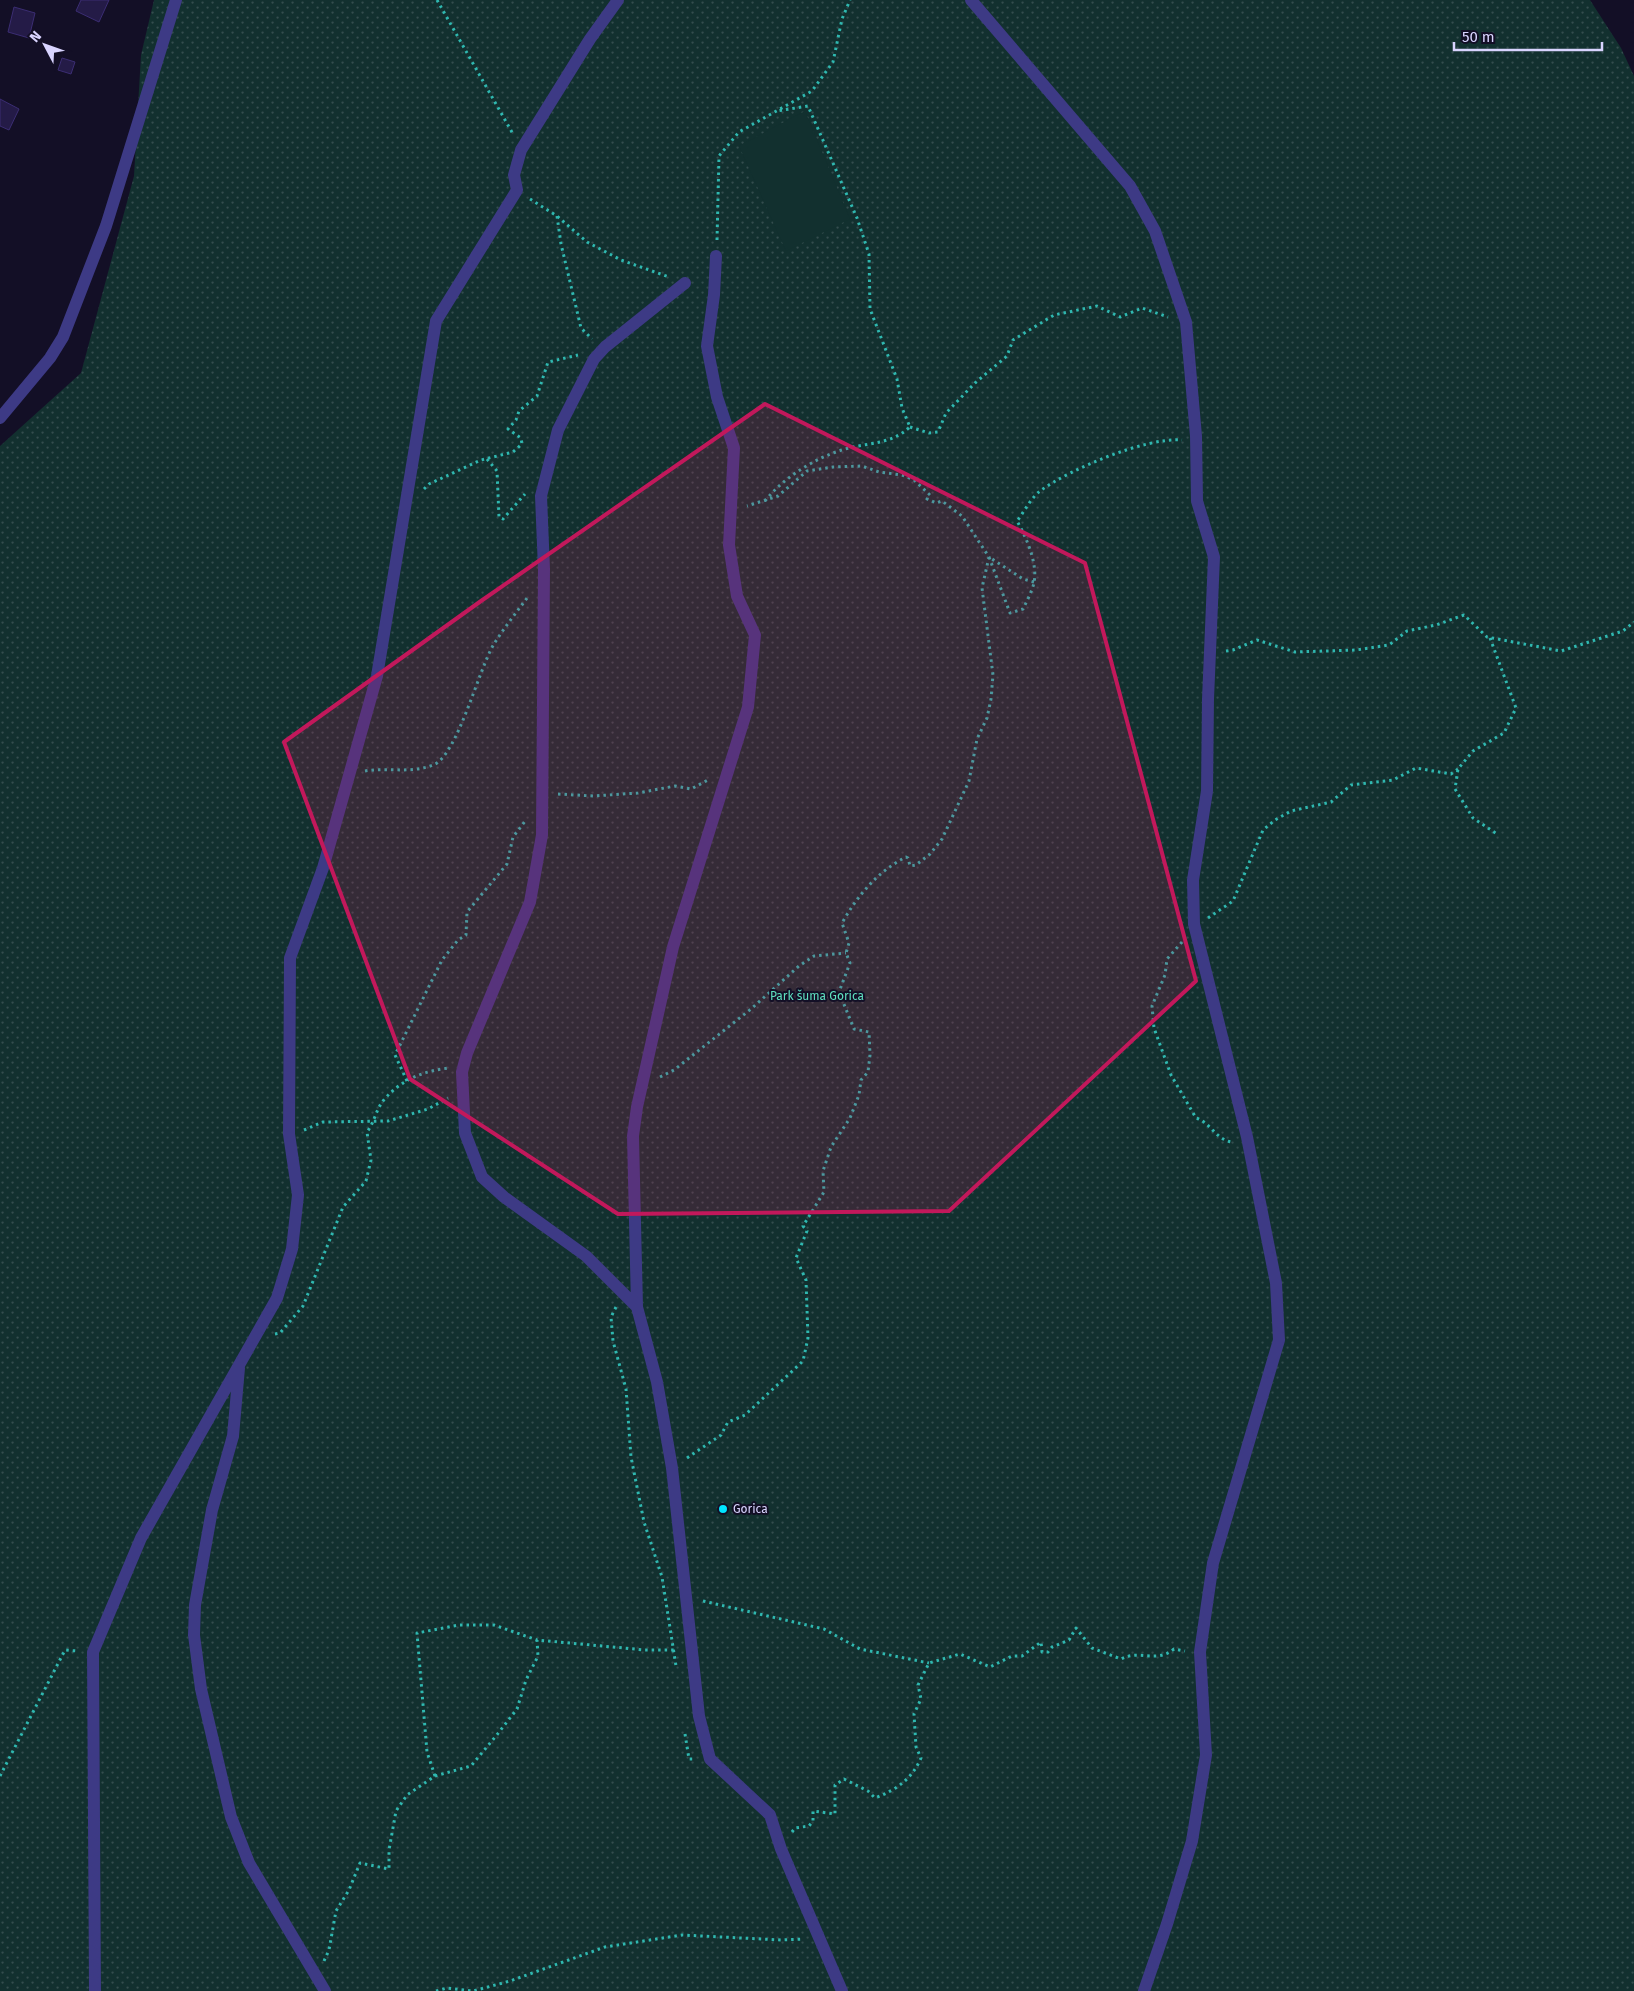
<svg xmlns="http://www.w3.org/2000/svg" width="1634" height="1991" font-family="'Fira Sans',sans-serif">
<defs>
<pattern id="park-dots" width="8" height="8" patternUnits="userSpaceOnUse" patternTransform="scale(1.25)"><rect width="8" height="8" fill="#12302f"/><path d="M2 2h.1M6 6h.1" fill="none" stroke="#344d4e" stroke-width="1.8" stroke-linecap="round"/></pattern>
</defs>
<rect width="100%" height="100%" fill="#130f26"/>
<!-- park -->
<path fill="url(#park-dots)" d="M154 0H1590L1621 48 1634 76V1991H0V446L81 373 134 176 141 55Z"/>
<!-- garden -->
<path fill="#12302f" d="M805 111 850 219 786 251 739 146Z"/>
<!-- building -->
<path fill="#241b47" stroke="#3b2d73" d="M81 0H109L99 22 76 11Z
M14 7 35 13 29 38 8 32Z
M62 58 75 62 71 74 58 70Z
M0 99 19 109 9 130 0 126Z"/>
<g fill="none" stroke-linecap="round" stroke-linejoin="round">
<!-- path -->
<path stroke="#2fb8b0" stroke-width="3" stroke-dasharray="2.5 4" stroke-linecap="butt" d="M437 0 513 134
M530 199 557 216 587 242 621 260 669 277
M557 216 561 244 581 328 592 339
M717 240 719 156 739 132 812 91 833 62 842 19 850 0
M910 427 929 433 938 432 946 413 975 383 1007 356 1013 340 1054 315 1097 306 1120 317 1142 308 1168 317
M487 459 497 471 499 517 503 519 525 494
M424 489 429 484 481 460 513 452 522 444 521 438 508 429 516 420 519 411 537 396 548 362 578 355
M765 501C783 478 815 458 842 450 866 442 889 446 910 427L902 408 897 379 870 309 869 254 857 218 808 106 777 111
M1034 582 1023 579 989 557 1010 613 1023 609C1027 601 1032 591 1034 583 1038 563 1026 537 1017 521 1024 512 1031 498 1040 491 1070 469 1146 437 1182 440
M1490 638 1516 708 1504 733 1473 751 1458 769 1455 789 1473 818 1497 834
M1226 651 1233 650 1257 640 1295 652 1356 650 1389 645 1407 631 1436 625 1464 615 1487 637 1561 651 1623 631 1634 622
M365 771C388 767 411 774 433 765 457 757 479 668 494 644 504 628 516 613 527 598
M558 794 593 796 638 793 675 786 691 789 708 780
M1208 918 1233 901 1263 830 1275 820 1291 811 1331 802 1351 785 1393 780 1416 768 1451 774 1458 769
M1182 942 1167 959 1165 975 1152 1006 1154 1028 1171 1075 1196 1118C1210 1122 1216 1140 1232 1142
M660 1077 674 1070 751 1009 799 966 814 956 846 953
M407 1081 395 1055 442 960 458 940 466 935 467 912 507 864 513 837 526 820
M304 1130 323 1122 388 1121 428 1109 448 1098
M616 1307 611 1317 613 1341 626 1389 631 1457 644 1522 662 1577 676 1666
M275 1334 280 1333 303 1306 343 1207 366 1181 371 1160 367 1132C374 1123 376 1110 383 1101 400 1080 423 1071 449 1068
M687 1458 721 1435 728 1422 745 1415 803 1361 808 1338 806 1280 796 1258 807 1231 803 1226 824 1192 823 1171 831 1147 850 1118 859 1095 861 1080 868 1072 870 1055 869 1032 854 1029 839 992 850 963 846 953 849 943 842 923C858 895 877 872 906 857L908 858 910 866 916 865 930 854 942 839 969 781 977 739 987 718 991 699 993 675 982 588 989 557 962 516 942 501 936 503 927 499 930 495 914 480 902 475 879 472 862 466 833 467 807 471 778 496 747 506
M703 1601 824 1629 860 1649 929 1663
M685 1734 689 1759H694
M0 1776 65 1650 77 1651
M435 1776 427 1752 417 1633 459 1625H494L537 1640
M792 1832 795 1828 809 1826 813 1821V1811L835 1814V1785L844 1779 868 1791 875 1798C896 1790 912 1779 921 1758L916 1747 914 1714 921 1699 918 1685 929 1663 960 1654 990 1667 1012 1656H1022L1041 1642 1042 1652H1048L1052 1647 1069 1640 1076 1628 1092 1648 1121 1659C1140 1649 1156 1664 1174 1649L1185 1651
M324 1961 329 1950 336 1911 349 1890 360 1863 389 1869V1850L396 1811 407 1795 435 1776 471 1766 496 1736 517 1709 526 1680 538 1656 537 1640 645 1650H676
M436 1991 447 1988 473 1991 510 1981 605 1947 682 1935 781 1940 804 1939"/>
<!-- pedestrian -->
<path stroke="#3d3a85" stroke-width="12" d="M971 0 1130 186 1155 231 1186 322 1196 436 1197 501 1214 557 1208 699 1207 791 1193 880 1194 924 1247 1137 1276 1283 1279 1340 1213 1563 1200 1652 1206 1755 1192 1841 1167 1924 1144 1991
M716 256 714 295 707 346 717 397 734 448 729 545 737 596 755 635 748 707 673 947 637 1107 633 1136 637 1307 657 1382 672 1468 699 1716 710 1759 770 1815 781 1849 842 1991
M637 1307 586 1256 504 1197 482 1177 465 1133 462 1072 467 1053 530 902 542 835 544 569 541 496 558 430 594 359 605 347 685 283
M239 1368 233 1436 212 1510 195 1605 194 1635 201 1689 231 1817 249 1863 325 1991
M95 1991 93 1652 141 1538 277 1298 292 1249 298 1195 289 1134 290 958 323 868 377 676 436 321 517 190 514 175 521 150 590 39 618 0"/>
<!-- minor -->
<path stroke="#3d3a85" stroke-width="12" d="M0 418 50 358 63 337 106 226 176 0"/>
</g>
<!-- marked area -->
<path fill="#c2185b" fill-opacity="0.2" stroke="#c2185b" stroke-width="4" stroke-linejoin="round" d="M765 404 1085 563 1196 981 949 1211 618 1214 410 1079 284 742 481 601Z"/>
<!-- markers -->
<circle fill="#00e5ff" stroke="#130f26" stroke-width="2" cx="723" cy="1509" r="5"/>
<g text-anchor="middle" stroke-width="4" stroke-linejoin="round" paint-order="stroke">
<!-- park labels -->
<g font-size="12" fill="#5fe0c0" stroke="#130f26">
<text x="817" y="1000">Park šuma Gorica</text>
</g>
<!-- poi labels -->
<g font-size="12" fill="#d9d4ff" stroke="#130f26" text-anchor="start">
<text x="733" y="1513">Gorica</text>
</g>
</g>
<!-- north arrow -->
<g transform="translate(45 45) rotate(311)" stroke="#130f26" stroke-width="4" paint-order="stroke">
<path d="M0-4L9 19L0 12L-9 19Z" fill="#d9d4ff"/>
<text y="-8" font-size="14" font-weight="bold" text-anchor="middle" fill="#d9d4ff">N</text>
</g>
<!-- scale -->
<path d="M1454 42v8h148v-8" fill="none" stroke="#d9d4ff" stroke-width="2.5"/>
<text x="1462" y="42" font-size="15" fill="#d9d4ff" stroke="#130f26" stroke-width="4" paint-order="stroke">50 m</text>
</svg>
